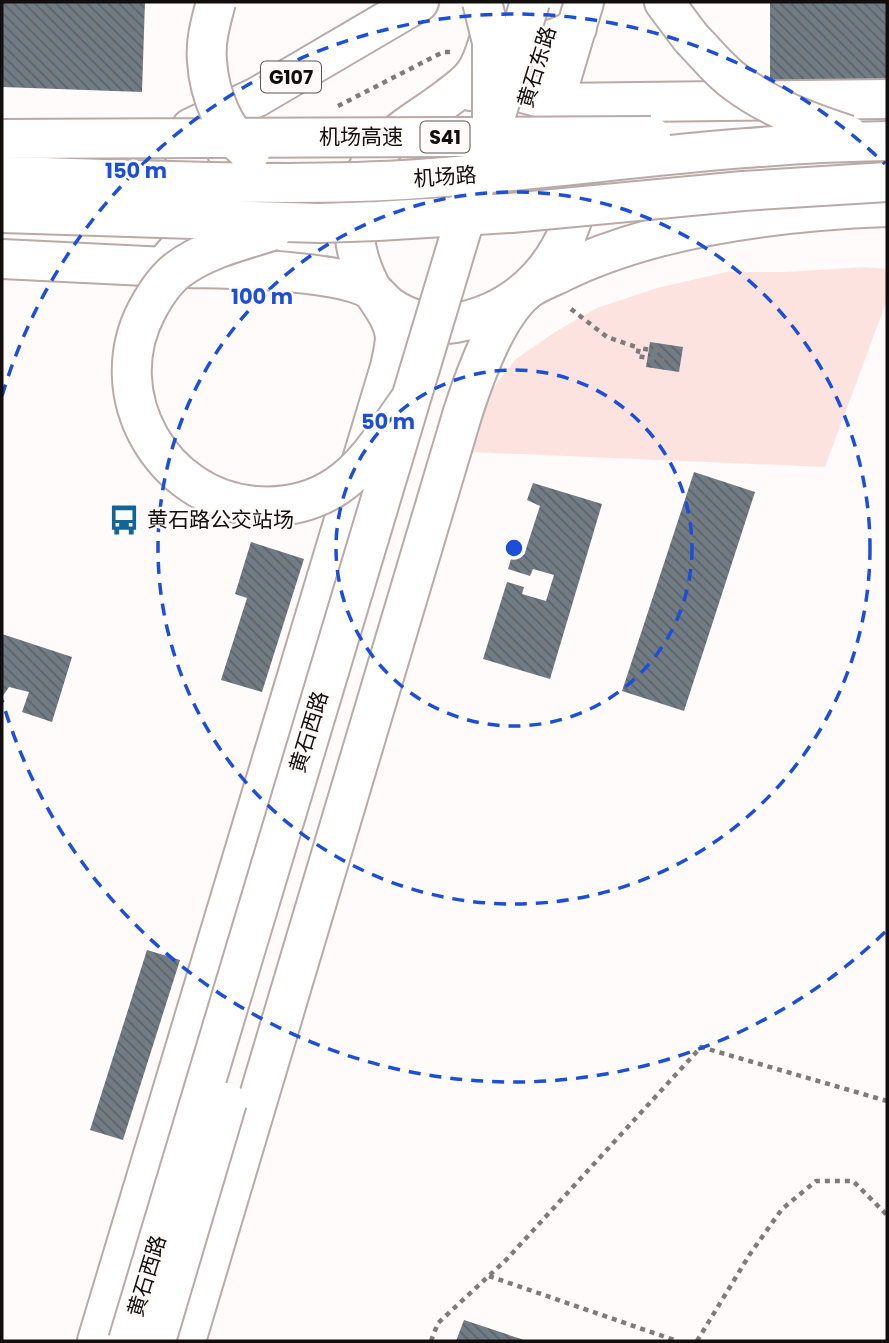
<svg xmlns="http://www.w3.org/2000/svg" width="889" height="1343" font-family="Poppins,'Noto Sans SC',sans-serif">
<defs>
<pattern id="building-back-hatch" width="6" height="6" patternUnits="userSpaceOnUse" patternTransform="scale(1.75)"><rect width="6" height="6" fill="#727c84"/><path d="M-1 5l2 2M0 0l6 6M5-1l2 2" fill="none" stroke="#5c646a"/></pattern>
</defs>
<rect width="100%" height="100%" fill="#fefbfa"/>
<!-- green -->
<path fill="#fce3e0" d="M865 267 887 269V300L825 467 470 452 488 395 516 359 555 332 597 308 657 288 727 272H785Z"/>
<!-- building -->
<path fill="url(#building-back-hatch)" d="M2 2H145L142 92 2 87Z
M770 2H887V89L770 90Z
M650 342 683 347 679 372 646 367Z
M694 472 755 492 684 711 622 691Z
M533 483 602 504 550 679 483 659 507 582 524 587 522 594 546 601 554 575 533 569 530 576 508 569 513 552 524 555 540 506 527 500Z
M251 542 304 559 262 692 221 680 247 598 235 594Z
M2 634 72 657 52 722 22 712 29 692 9 687 2 697Z
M147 950 180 960 123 1140 90 1130Z
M464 1320 527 1341H456Z"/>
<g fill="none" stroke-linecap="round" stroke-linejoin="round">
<!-- major casing -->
<g stroke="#b9aaa8" stroke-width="42">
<path id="major" d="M471 91C499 85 528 93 554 103L887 99
M97 1341 390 367C392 357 395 346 395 336 393 319 382 306 374 293 356 262 348 225 359 191 375 138 409 128 449 97 457 91 466 85 473 76 484 63 487 44 493 27
M186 1341 463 412C475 375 496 315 527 290 536 283 550 278 560 273 655 226 782 211 887 207"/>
</g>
<!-- highway casing -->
<g stroke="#b9aaa8" stroke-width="42">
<path id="highway" d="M664 2 691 38
M501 3C524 43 534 51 577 28
M191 128 257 97 419 2
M2 259C63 262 125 265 187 268 236 269 287 269 335 278 347 280 365 285 374 292 380 297 384 303 390 307 407 319 434 327 455 323 524 311 570 257 579 189 583 154 584 126 554 103L584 2
M162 267C208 223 203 195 179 140"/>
</g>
<!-- path -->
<path stroke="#7e7b7a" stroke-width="4.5" stroke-dasharray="5 5" stroke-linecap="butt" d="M338 106 443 52H453
M571 309 607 337 639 348
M658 351 639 348 637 356 671 362
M489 1276 677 1341
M431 1341 438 1323 506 1260 701 1047 887 1101
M697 1341 750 1254 782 1209 816 1181H853L887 1215"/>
<!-- major -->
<use href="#major" stroke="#fff" stroke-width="38"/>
<!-- highway -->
<use href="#highway" stroke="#fff" stroke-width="38"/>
<!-- major-bridge casing -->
<g stroke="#b9aaa8" stroke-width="42" stroke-linecap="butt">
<path id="major-bridge" d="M128 1341 530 2
M156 1341 227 1102"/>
</g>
<!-- highway-bridge casing -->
<g stroke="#b9aaa8" stroke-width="42" stroke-linecap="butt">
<path id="highway-bridge" d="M216 2C211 21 205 41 207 61 209 94 224 132 250 153
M482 2 492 42V124
M691 38C705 52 718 69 734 81 768 107 808 122 848 135
M2 139 651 136
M2 176C139 179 283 188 419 179 575 168 731 143 887 141
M2 213 319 223 378 221 511 213 743 191 887 182
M272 231C241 241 206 249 179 269 165 279 155 295 147 310 102 395 162 499 256 506 285 508 313 502 337 486 368 465 388 430 409 401"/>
</g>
<!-- major-bridge -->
<use href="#major-bridge" stroke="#fff" stroke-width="38"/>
<!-- highway-bridge -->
<use href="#highway-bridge" stroke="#fff" stroke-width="38"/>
</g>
<!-- distance rings -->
<g fill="none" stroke="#1d4ed8" stroke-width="3.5" stroke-dasharray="12 9">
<circle cx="514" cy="548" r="178"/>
<circle cx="514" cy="548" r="356"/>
<path d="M885 932A534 534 0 0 1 2 700M2 396A534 534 0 0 1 885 164"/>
</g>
<!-- icons -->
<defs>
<g id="bus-bare" transform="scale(2.415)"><path d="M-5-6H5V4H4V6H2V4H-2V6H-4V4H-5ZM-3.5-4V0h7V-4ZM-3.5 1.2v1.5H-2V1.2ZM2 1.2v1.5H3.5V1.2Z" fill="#146597" stroke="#fefbfa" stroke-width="2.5" paint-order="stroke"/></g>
</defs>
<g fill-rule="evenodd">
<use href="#bus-bare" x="124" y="520"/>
</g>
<g text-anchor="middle" stroke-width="5" stroke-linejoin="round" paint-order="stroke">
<!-- shield labels -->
<g fill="#fefbfa" stroke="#595554" stroke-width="2">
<rect x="261" y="61.5" width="60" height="31" rx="5"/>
<rect x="420.5" y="121.5" width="49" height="31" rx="5"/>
</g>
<g font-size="19" font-weight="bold" fill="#120e0d">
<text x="291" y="84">G107</text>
<text x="445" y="144">S41</text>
</g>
<!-- street labels -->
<g font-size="21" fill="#120e0d" stroke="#fefbfa">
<text transform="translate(537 67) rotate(-73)" y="7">黄石东路</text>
<text x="361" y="144">机场高速</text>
<text transform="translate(445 177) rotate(-4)" y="7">机场路</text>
<text transform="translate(309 732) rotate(-73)" y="7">黄石西路</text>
<text transform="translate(147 1276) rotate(-73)" y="7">黄石西路</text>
</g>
<!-- poi labels -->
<g font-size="21" fill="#120e0d" stroke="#fefbfa" text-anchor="start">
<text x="147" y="527">黄石路公交站场</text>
</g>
</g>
<circle cx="514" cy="548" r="10" fill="#1d4ed8" stroke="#fefbfa" stroke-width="3.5"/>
<g font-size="21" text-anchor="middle" font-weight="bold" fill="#1d4ed8" stroke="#fefbfa" stroke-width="5" stroke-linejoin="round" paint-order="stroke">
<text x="136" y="178">150 m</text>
<text x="262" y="304">100 m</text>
<text x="388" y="429">50 m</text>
</g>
<!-- border -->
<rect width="889" height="1343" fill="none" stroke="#120e0d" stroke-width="7"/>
</svg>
